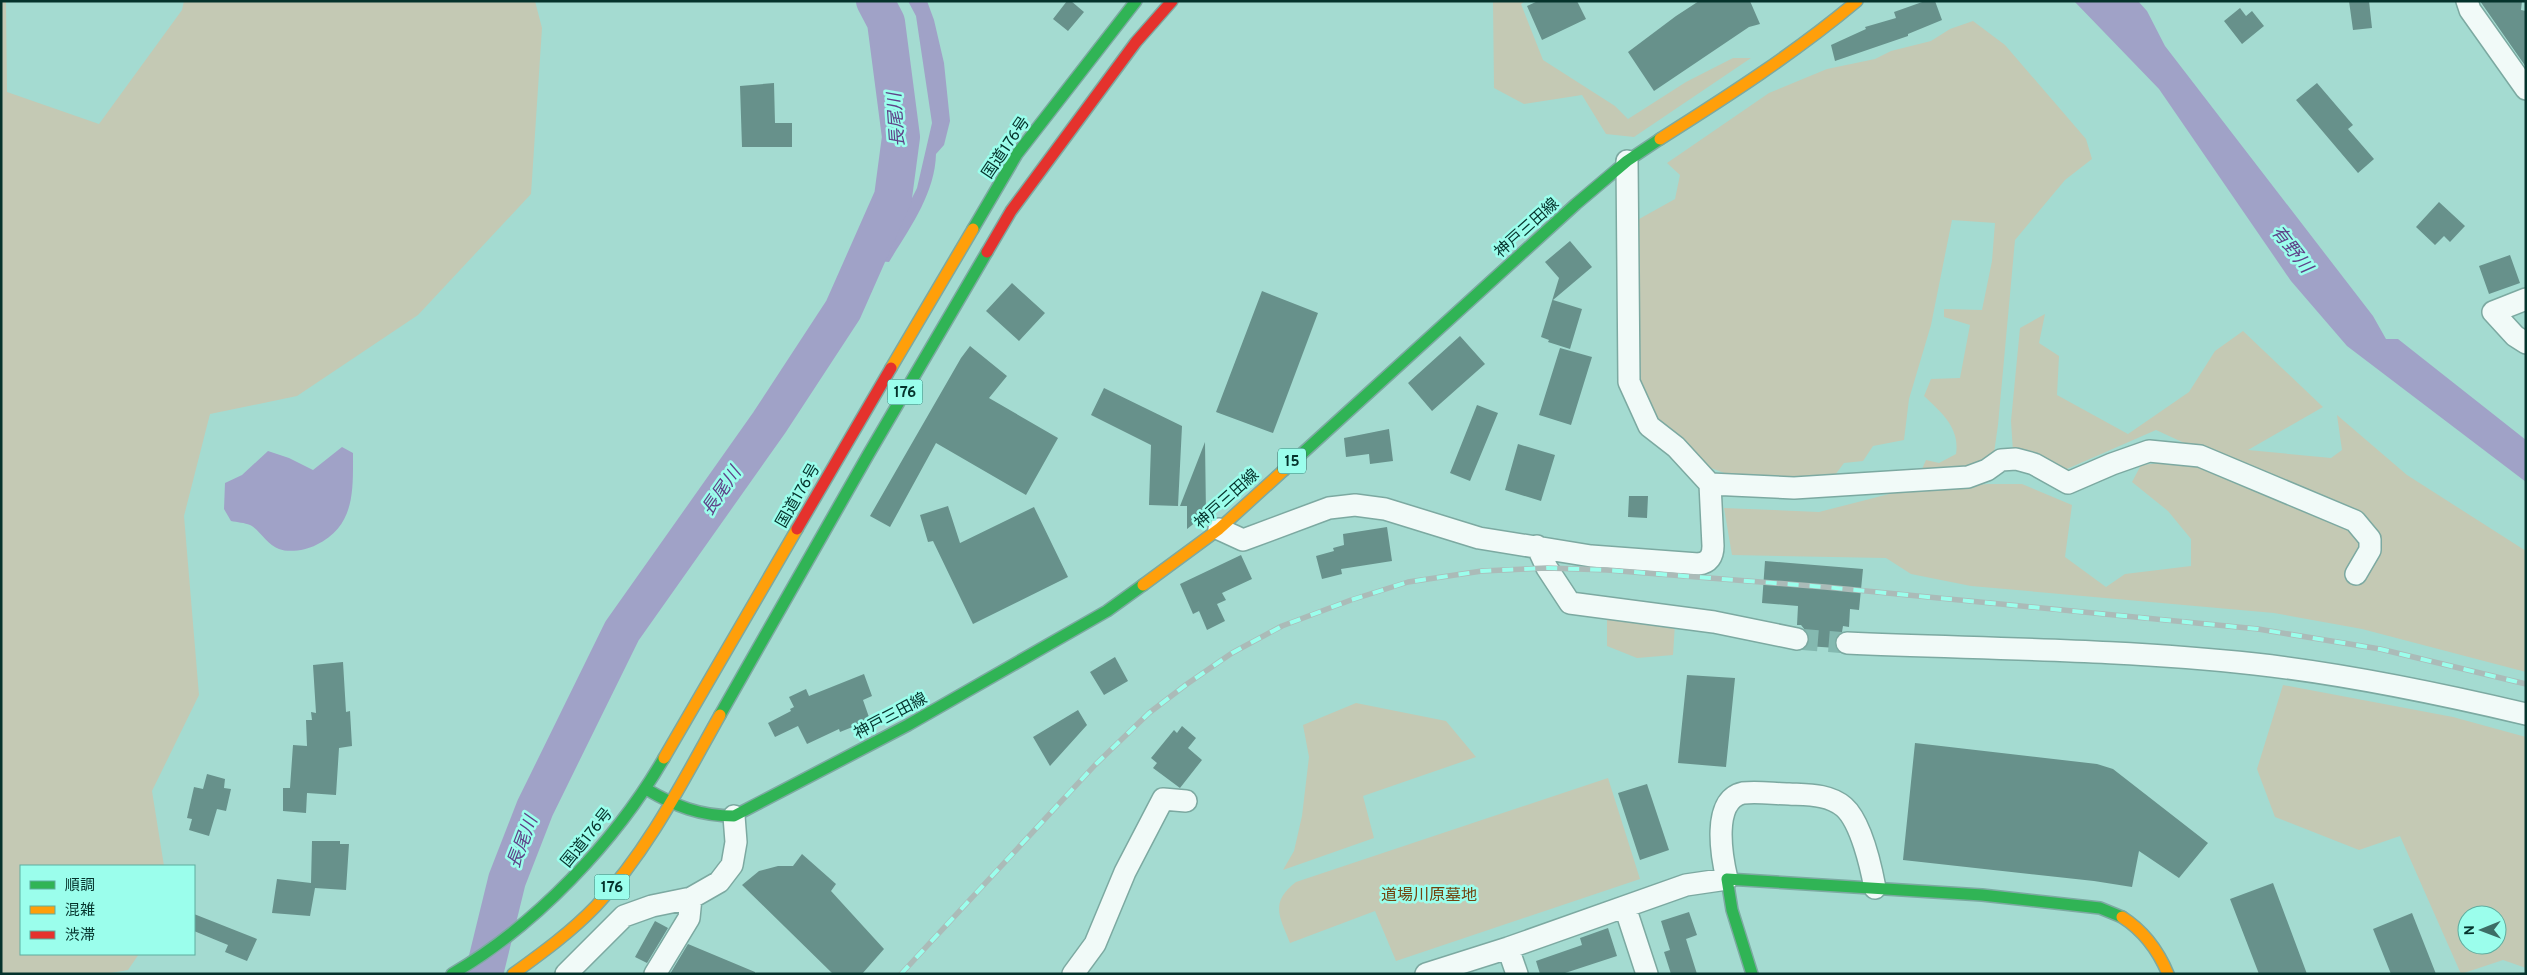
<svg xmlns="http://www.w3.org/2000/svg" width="2527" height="975" font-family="Overpass,'Noto Sans JP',sans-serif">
<rect width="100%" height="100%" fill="#a4dbd1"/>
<!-- green -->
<path fill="#c4c9b4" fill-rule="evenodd" d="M1 1H6L7 92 99 124 182 10 184 1H535L542 28 531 194 418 315 297 396 210 414 184 516 199 695 152 791 164 866H21V954H139L128 970 105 974H1Z
M1493 1H1525L1521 4 1543 60 1615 106 1628 119 1686 82 1733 58H1751L1634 137 1606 134 1582 95 1524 104 1494 88Z
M1973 21 2005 45 2086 139 2092 159 2065 180 2015 240 1998 425 1993 460 1960 473 1922 469 1926 460 1939 463 1956 454C1960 428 1942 413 1924 396L1931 379 1960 378 1970 325 1944 317V309L1982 310 1992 261 1995 223 1952 220 1931 325 1909 399 1904 440 1873 446 1863 461 1844 463 1829 483 1727 474 1703 465 1654 424 1638 383 1632 223 1675 199 1680 175 1667 163 1769 93 1827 69 1875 59 1891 51 1931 41 1950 29Z
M2045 314 2039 343 2059 356 2057 395 2128 434 2189 392 2215 351 2243 331 2323 407 2248 450 2331 458 2342 450 2337 415 2407 475 2526 551V672L2362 629 2274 613 1971 586 1911 574 1886 558 1732 555 1724 508 1819 512 1897 492 1988 484H2022L2072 505 2065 557 2106 587 2125 574 2191 566V539L2168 511 2132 482 2141 465 2180 461 2193 447 2156 430 2060 472 2013 452 2011 421 2020 328Z
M1607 617 1675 624 1673 655 1637 658 1607 646Z
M2283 685 2453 717 2526 737V968L2503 960 2461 974 2400 836 2359 850 2275 817 2257 769ZM2467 915H2497V945H2467Z
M1356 703 1446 721 1476 757 1363 796 1374 838 1283 870 1294 851 1302 816 1309 757 1303 725Z
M1608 778 1640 879 1396 961 1375 911 1290 943C1280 917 1269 903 1296 882Z"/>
<!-- water -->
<path fill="#a0a2c7" d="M908 1H927L934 20 944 63 950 121 944 145 936 154C935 194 909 229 889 262L877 261C883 240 887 216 899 197L902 201 912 198 917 188 932 123 916 16Z
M2074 1H2138L2147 11 2165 46 2373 316 2386 339H2398L2526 440V482L2347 346 2291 281 2159 89Z
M342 447 353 453C353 492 355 526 316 545 307 550 289 553 279 549 267 545 259 529 250 525 245 523 237 522 231 521L224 509 225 483 242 475 268 451 289 458 313 470Z"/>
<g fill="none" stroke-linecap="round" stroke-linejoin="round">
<!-- river -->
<path stroke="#a0a2c7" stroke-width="38" d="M484 974 507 880 535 808 622 631 769 423 843 310 893 197 901 137 886 22 875 1"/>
</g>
<!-- building -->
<path fill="#67918b" d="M1067 1H1071L1084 12 1068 31 1053 19Z
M1538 1H1577L1586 19 1542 40 1527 6Z
M1699 1H1750L1760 24 1749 27 1654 91 1628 52 1676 16Z
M1925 1H1935L1942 20 1908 34V36L1835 61 1831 45 1866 29 1865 27 1896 18 1894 12Z
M2349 1H2369L2372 28 2353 30Z
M2480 1H2522L2521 10 2526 11V67Z
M2240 8 2246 16 2252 11 2264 26 2242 44 2224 21Z
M774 83 775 123H792V147H742L740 86Z
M2317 83 2353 125 2348 129 2374 159 2358 173 2296 100Z
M2439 202 2465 226 2450 242 2444 236 2435 245 2416 227Z
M1570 241 1592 267 1553 300 1582 309 1570 349 1548 342 1549 340 1541 337 1559 278 1545 262Z
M2510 255 2520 283 2489 294 2479 266Z
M1012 283 1045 313 1019 341 986 311Z
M1262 291 1318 313 1273 433 1216 412Z
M1460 336 1485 364 1432 411 1408 383Z
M970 346 1007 376 989 398 1058 438 1026 495 936 443 890 527 870 516 961 358Z
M1560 348 1592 357 1571 425 1539 415Z
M1104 388 1182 426 1178 506 1149 505 1151 445 1091 415Z
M1477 405 1498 413 1470 481 1450 473Z
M1389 429 1393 461 1370 464 1369 454 1346 457 1344 438Z
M1205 442 1206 514 1187 529V506H1180Z
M1518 444 1555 455 1541 501 1505 490Z
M1629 496H1648L1647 518 1628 517Z
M948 506 960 543 1034 507 1068 577 973 624 933 541 928 542 920 515Z
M1387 527 1392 561 1341 569 1342 574 1322 579 1316 556 1334 551 1333 548 1344 545 1343 534Z
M1241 555 1252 579 1222 593 1226 600 1217 604 1225 621 1207 630 1199 611 1193 614 1180 584Z
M1765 561 1863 569 1859 610 1850 609 1849 627 1843 626 1842 632 1836 637V648L1807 646 1809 635 1801 625H1797L1798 606 1762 603Z
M1115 657 1128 681 1104 695 1090 672Z
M343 662 346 712 350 711 352 746 339 748 336 795 307 793 306 813 283 811V788H290L293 745 307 746 306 720H312L311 712 316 713 313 665Z
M864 674 872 696 863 700 870 720 840 732 839 729 807 744 798 726 775 737 768 723 791 711 790 709 794 707 789 697 806 689 809 696Z
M1687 675 1735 678 1726 767 1678 763Z
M1078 710 1087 725 1050 766 1033 737Z
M1182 726 1196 738 1188 748 1202 760 1180 788 1153 768 1157 763 1151 758 1174 730 1177 733Z
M1915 743 2097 764 2113 769 2208 843 2179 878 2139 851 2132 887 2094 881 1903 860Z
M207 774 225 779 224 788 231 789 226 811 217 809 209 836 189 830 192 819 187 818 194 787 203 789Z
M1647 784 1669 850 1640 860 1618 793Z
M312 841H340V844H349L346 890 315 888 310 916 272 913 277 879 311 883Z
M802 854 836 884 831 891 884 949 862 974H833L742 885 759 871 778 866H793Z
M2273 883 2307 974H2259L2230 899Z
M1689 912 1697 935 1686 939 1697 974H1671L1664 952 1670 950 1661 921Z
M2412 913 2436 974H2391L2373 929Z
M194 914 257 939 247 961 225 952 228 945 194 931Z
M655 921 668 928 647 963 635 957Z
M1608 928 1617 956 1562 974H1540L1536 961 1582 945 1580 938Z
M688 944 755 972V974H670Z"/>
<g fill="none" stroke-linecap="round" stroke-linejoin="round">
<!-- street-tunnel -->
<path stroke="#84b9b0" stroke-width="21" stroke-dasharray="21 11" stroke-linecap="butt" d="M1797 639 1847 643"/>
<!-- street casing -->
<g stroke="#7ca9a1" stroke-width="24">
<path id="street" d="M2467 1 2470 10 2526 89
M2526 299 2493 312 2515 336 2526 343
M1710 484 1794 488 1968 477 1987 470 2001 460 2016 459 2034 464 2068 483 2112 464 2149 451 2200 456 2355 521 2370 539V550L2356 574
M1219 529 1243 540 1329 508 1355 505 1385 509 1479 538 1591 556 1698 564C1709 563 1713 556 1713 546L1710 484 1676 447 1649 426 1629 382 1627 161
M1537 546 1547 568 1570 603 1714 622 1797 639
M1847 643C1983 649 2120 649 2255 664 2346 674 2437 693 2526 714
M1625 907 1647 974
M1508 948 1517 974
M566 974 624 916 652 906 691 898 719 882 732 865 736 842 734 816
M655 974 689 918 691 898
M1073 974 1095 944 1125 872 1163 799 1186 801
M1426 974 1508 948 1686 885 1727 879C1722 858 1711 800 1743 793 1758 791 1775 794 1789 794 1808 795 1829 794 1844 807 1861 822 1871 867 1875 888"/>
</g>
<!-- fast casing -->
<g stroke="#7ca9a1" stroke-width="14">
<path id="fast" d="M973 229 1017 154 1136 1
M1284 470 1576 204 1627 161 1660 139
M720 715 868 455 987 252
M646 789C675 806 700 816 734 816L908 725 1107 611 1143 585
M452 974C535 926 616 841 664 758
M1752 974 1732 910 1727 879 1982 895 2100 908 2122 917"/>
</g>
<!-- slow casing -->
<g stroke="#7ca9a1" stroke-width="14">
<path id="slow" d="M1660 139C1728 96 1795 53 1857 1
M891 368 973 229
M1143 585 1219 529 1284 470
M664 758 797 529
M2122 917C2144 931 2158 950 2168 974
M513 974C542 953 571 932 596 906 648 851 683 781 720 715"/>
</g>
<!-- jam casing -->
<g stroke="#7ca9a1" stroke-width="14">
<path id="jam" d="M987 252 1011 211 1136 42 1172 1
M797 529 891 368"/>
</g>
<!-- street -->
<use href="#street" stroke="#f1faf8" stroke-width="21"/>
<!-- fast -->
<use href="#fast" stroke="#30b455" stroke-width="11"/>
<!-- slow -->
<use href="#slow" stroke="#ff9f0a" stroke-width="11"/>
<!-- jam -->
<use href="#jam" stroke="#e5322d" stroke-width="11"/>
<!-- rail casing -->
<g stroke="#abbbb8" stroke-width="5.5">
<path id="rail" d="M901 974 1095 765 1149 713 1187 684 1232 653 1282 626 1351 600 1408 582 1482 571 1547 568 1607 570 1825 587 2258 629 2380 649 2526 684"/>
</g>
<!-- rail -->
<use href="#rail" stroke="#9bfeec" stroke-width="4" stroke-dasharray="11" stroke-linecap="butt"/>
</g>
<g text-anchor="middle" stroke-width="5" stroke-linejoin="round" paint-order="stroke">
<!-- shield labels -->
<g fill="#9bfeec" stroke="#327066" stroke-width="1">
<rect x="887.5" y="379.5" width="35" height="25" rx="4"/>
<rect x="1278" y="448.5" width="28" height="25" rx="4"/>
<rect x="594.5" y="874.5" width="35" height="25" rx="4"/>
</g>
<g font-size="15" font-weight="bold" fill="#05332c">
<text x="905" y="397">176</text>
<text x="1292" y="466">15</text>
<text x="612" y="892">176</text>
</g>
<!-- street labels -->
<g font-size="16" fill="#05332c" stroke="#9bfeec">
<text transform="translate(1005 147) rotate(-56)" y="6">国道176号</text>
<text transform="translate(1526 227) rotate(-42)" y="6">神戸三田線</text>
<text transform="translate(797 495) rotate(-60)" y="6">国道176号</text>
<text transform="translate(1226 498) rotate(-42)" y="6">神戸三田線</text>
<text transform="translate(890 715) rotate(-28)" y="6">神戸三田線</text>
<text transform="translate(586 837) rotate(-51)" y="6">国道176号</text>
</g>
<!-- park labels -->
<g font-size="16" fill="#73430f" stroke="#9bfeec">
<text x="1429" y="900">道場川原墓地</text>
</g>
<!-- water labels -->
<g font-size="18" font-style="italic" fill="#5f4288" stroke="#9bfeec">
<text transform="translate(896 120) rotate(-94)" y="6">長尾川</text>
<text transform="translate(2292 249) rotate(52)" y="6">有野川</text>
<text transform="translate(721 491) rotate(-55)" y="6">長尾川</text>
<text transform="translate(522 842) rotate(-69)" y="6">長尾川</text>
</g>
</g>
<!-- border -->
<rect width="2527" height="975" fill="none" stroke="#05332c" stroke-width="5"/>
<!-- legend -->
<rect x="20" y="865" width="175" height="90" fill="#9bfeec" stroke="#5fad9f"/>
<rect x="30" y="881" width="25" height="8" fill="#30b455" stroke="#5fad9f"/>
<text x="65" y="890" font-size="15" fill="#05332c">順調</text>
<rect x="30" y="906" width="25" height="8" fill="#ff9f0a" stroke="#5fad9f"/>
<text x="65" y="915" font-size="15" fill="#05332c">混雑</text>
<rect x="30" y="931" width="25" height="8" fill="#e5322d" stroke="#5fad9f"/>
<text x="65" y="940" font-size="15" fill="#05332c">渋滞</text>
<!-- north arrow -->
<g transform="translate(2482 930) rotate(269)"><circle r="24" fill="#9bfeec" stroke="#5fad9f"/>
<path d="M0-4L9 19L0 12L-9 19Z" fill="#3d6e66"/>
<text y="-8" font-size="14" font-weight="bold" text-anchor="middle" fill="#05332c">N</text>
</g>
</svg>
